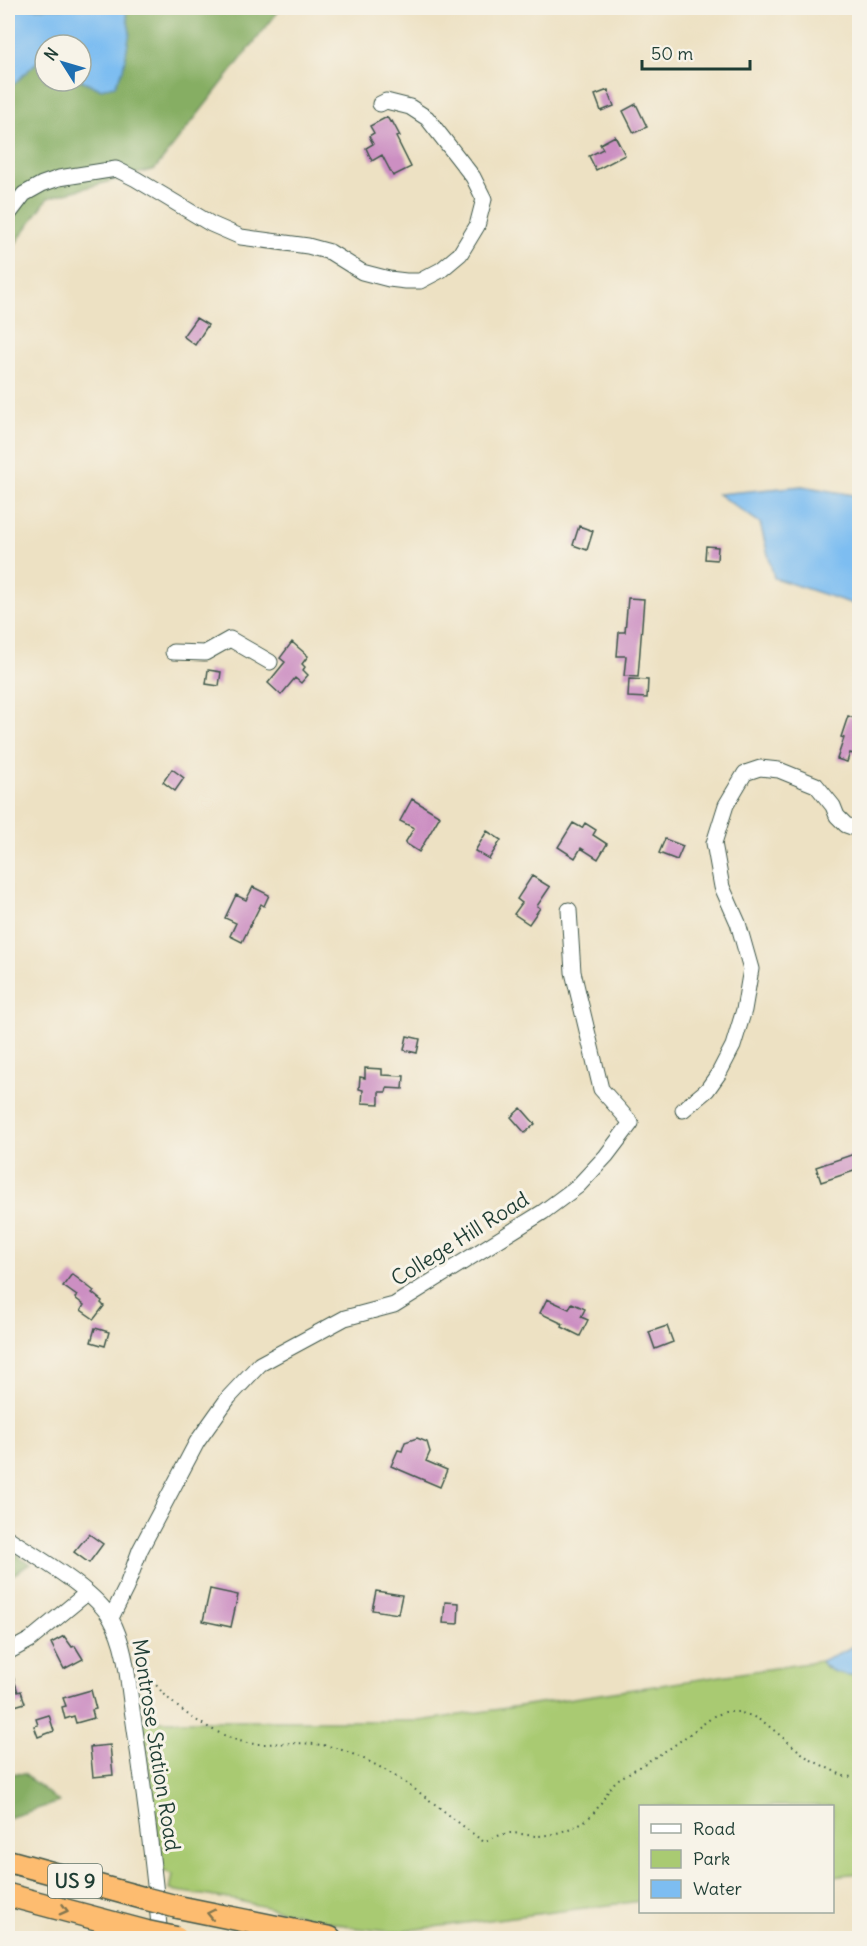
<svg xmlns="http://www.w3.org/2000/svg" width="867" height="1946" font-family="Delius,sans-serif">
<rect width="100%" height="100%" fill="#f7f3e8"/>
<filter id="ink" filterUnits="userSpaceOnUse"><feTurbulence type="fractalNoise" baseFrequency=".0167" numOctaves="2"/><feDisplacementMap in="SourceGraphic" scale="12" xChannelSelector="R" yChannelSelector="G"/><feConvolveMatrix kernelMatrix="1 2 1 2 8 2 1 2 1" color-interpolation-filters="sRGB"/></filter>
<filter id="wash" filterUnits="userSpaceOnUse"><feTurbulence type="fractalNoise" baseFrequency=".008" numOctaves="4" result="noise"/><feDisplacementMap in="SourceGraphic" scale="24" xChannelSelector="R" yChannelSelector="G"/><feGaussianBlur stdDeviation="1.35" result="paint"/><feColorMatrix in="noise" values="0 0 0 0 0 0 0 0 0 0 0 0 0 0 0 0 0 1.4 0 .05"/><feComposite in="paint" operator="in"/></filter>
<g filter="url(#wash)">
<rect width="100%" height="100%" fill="#ede1c3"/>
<!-- green -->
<path fill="#a9ca72" stroke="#648453" stroke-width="1.5" d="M821 1661 825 1667 854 1676 859 1675V1873L833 1876 832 1806H640V1901L394 1932 357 1928 235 1900 170 1890 173 1874 163 1871 142 1721H420Z"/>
<!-- forest -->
<path fill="#86ae64" stroke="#52764c" stroke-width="1.5" d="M125 8H281L155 169 48 198 8 254V90L38 60 45 64V81L81 80 100 89 130 32Z
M8 1548 30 1564 8 1578Z
M8 1773 24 1774 59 1802 8 1818Z"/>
<!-- water -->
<path fill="#7dbdf1" stroke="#4e7d92" stroke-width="1.5" d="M8 8H125L130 32 123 70 115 86 100 89 81 80V45H45V64L38 61 8 90Z
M802 486 859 496V606L774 578 760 523 718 494Z
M859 1644V1675C846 1676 828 1673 821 1661Z"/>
<g id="blocks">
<!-- building -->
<path fill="#cc8fc2" d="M608 90 614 106 601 111 595 95Z
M636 104 647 127 634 133 623 111Z
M387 117 390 122 392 121 400 136 396 137 411 167 393 176 382 155 372 161 366 148 373 144 369 136 374 133 370 126Z
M615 136 625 155 596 170 589 156 603 149 600 144Z
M196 318 208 325 195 345 183 336Z
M579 526 593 531 587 550 573 545Z
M706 546 718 547 717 560 705 559Z
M628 598 644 599 638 677 624 676 626 656H617L619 632H625Z
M292 642 308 656 302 664 305 667 303 670 308 675 301 683 295 678 281 695 268 683 285 662 280 658Z
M208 670 221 672 219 686 206 684Z
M629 679 648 680 647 698 628 697Z
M848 716 860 720 855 736 860 738V756L850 753 847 762 837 759 844 738 841 737Z
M172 769 184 778 175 791 163 782Z
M412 799 440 816 419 852 405 843 414 828 400 821Z
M573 823 582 828 585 823 596 830 593 835 607 844 598 859 581 848 575 858 558 847Z
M487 831 501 840 489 859 475 851Z
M665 839 683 846 677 860 659 853Z
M532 876 550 887 537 906 540 908 529 924 514 914 522 903 517 899Z
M253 887 269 895 264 906 261 904 242 942 230 936 236 923 225 918 236 895 246 900Z
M407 1036 420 1039 417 1053 404 1050Z
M365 1068 382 1069V1075L404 1076 403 1089 387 1088 386 1092H379V1104L362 1103 363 1090 359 1089 360 1077 365 1078Z
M521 1108 535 1124 525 1133 511 1117Z
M860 1152V1169L821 1182 816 1167Z
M72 1274 94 1291 92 1293 102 1301 101 1303 104 1306 94 1319 81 1310 84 1305 75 1298 77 1296 63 1286Z
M547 1299 569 1309 572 1303 585 1309 581 1317 588 1320 580 1336 562 1327 563 1324 540 1313Z
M667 1326 673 1342 655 1349 649 1332Z
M95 1328 109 1332 105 1346 91 1342Z
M417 1438 427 1442 430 1452 426 1461 447 1470 440 1487 391 1466 398 1450 402 1451 405 1442Z
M89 1534 103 1544 89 1563 74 1552Z
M210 1589 238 1595 231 1627 203 1621Z
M376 1591 402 1595 398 1614 372 1610Z
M445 1602 459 1603 458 1624 443 1623Z
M64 1636 72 1647 75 1646 83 1659 64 1669 51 1643Z
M10 1667 18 1692 21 1691 25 1703 8 1708V1668Z
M91 1690 96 1709 92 1710 94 1718 76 1723 74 1716 65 1719 62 1707 66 1706 63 1698Z
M49 1715 54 1731 38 1737 34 1726 38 1725 36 1719Z
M110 1745 113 1775 93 1777 90 1747Z"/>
</g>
</g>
<g filter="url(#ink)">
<use href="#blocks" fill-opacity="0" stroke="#3e5649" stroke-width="1.5"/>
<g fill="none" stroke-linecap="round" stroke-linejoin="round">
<!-- minor casing -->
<g stroke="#3e5649" stroke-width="17">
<path id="minor" d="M8 215 24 194 42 184 59 178 116 169 136 179 211 224 241 237 308 246 330 252 362 272 389 279 406 281H420L441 270 460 254 477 226 484 199 473 177 427 118 410 107 386 101 380 104
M173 652 205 653 230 639 270 662
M683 1110 707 1090 719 1073 733 1046 744 1010 751 969 738 923 722 887 714 843 726 805 745 773 760 768 779 770 816 785 833 806 837 816 846 825 860 830
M8 1538C36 1557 94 1589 111 1619 127 1647 128 1685 133 1716 144 1790 154 1864 160 1938
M111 1618 126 1588 140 1550 197 1442 229 1397 260 1364 345 1318 394 1305 543 1212 578 1186 606 1156 631 1123 601 1089 573 972 569 910
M8 1652 30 1640 87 1593"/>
</g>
<!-- highway casing -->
<g stroke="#3e5649" stroke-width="25">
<path id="highway" d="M8 1861 143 1898
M8 1895 147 1932
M178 1907 330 1938"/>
</g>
<!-- path -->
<path stroke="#3e5649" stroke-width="2" stroke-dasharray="1.5 4.5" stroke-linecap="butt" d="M142 1666C149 1676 156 1686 165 1695 183 1715 229 1743 256 1744 286 1744 313 1740 342 1750 398 1770 438 1808 484 1842 492 1838 501 1834 510 1833 519 1833 529 1836 538 1836 555 1835 572 1829 586 1820 600 1810 605 1792 617 1780L672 1747 714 1716 725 1712H738L752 1716 765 1723 809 1759 846 1777 860 1776"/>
<!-- minor -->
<use href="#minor" stroke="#fff" stroke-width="15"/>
<!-- highway -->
<use href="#highway" stroke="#fdbc6f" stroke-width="22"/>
<!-- highway-bridge casing -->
<g stroke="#3e5649" stroke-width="25" stroke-linecap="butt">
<path id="highway-bridge" d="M143 1898 178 1907
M147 1932 176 1938"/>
</g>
<!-- highway-bridge -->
<use href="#highway-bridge" stroke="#fdbc6f" stroke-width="22"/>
</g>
<!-- one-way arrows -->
<defs><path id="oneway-chevron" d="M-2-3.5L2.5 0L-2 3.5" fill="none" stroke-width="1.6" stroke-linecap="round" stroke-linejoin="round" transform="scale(1.5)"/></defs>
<g stroke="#83764f">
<use href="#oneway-chevron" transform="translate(64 1910) rotate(15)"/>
<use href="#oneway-chevron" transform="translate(211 1914) rotate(-168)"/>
</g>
</g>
<g text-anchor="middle" stroke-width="6" stroke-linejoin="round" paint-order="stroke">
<!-- shield labels -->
<rect fill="#f7f3e8" stroke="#60746a" stroke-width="1.5" x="48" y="1864" width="54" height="34" rx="4.5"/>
<g font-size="20" font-weight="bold" fill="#1f3d34">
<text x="75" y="1888">US 9</text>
</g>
<!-- street labels -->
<g font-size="21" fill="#1f3d34" stroke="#f7f3e8">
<text transform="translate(460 1239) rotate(-32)" y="7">College Hill Road</text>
<text transform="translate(156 1745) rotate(81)" y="7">Montrose Station Road</text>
</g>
</g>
<!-- margin -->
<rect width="867" height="1946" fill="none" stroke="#f7f3e8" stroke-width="30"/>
<!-- legend -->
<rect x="639" y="1805" width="195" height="108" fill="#f7f3e8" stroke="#a1aaa0" stroke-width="1.5"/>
<rect x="651" y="1824" width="30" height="9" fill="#ffffff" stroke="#a1aaa0" stroke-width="1.5"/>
<text x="693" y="1835" font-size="18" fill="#1f3d34">Road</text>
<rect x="651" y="1850" width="30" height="18" fill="#a9ca72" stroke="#a1aaa0" stroke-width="1.5"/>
<text x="693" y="1865" font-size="18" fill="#1f3d34">Park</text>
<rect x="651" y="1880" width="30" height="18" fill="#7dbdf1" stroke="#a1aaa0" stroke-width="1.5"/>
<text x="693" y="1895" font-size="18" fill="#1f3d34">Water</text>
<!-- north arrow -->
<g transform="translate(63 63) rotate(307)"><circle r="28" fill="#f7f3e8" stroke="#a1aaa0" stroke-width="1.5"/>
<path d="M0-4.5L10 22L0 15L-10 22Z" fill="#1f6fb2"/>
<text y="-9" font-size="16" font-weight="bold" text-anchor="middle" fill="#1f3d34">N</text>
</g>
<!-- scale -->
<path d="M642 60v9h108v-9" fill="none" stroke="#1f3d34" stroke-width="3"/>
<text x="651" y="60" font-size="18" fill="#1f3d34" stroke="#f7f3e8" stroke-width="4.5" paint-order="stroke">50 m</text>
</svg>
